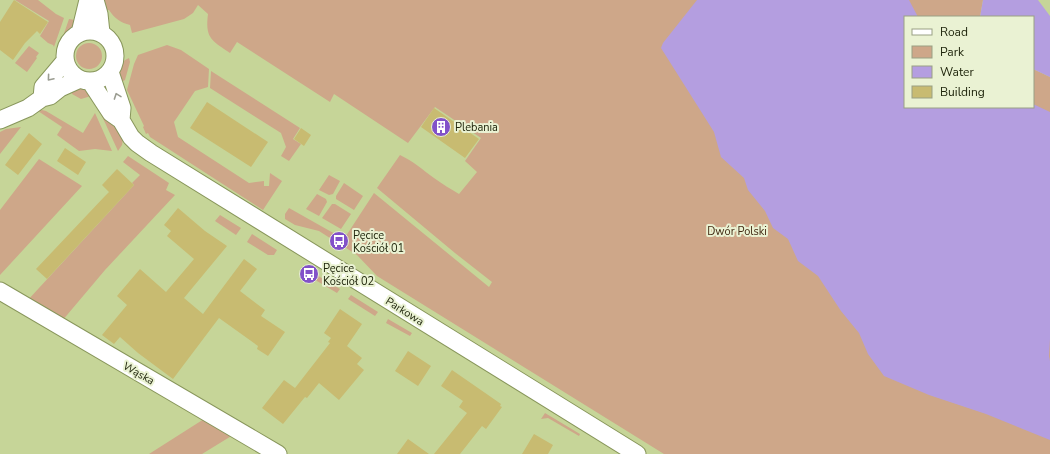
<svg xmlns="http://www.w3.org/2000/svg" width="1050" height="454" font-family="'Nunito Sans',sans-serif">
<rect width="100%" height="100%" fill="#c6d598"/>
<!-- green -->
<path fill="#cea789" d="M15 0H38L56 14 64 18 54 47 53 45 48 43 40 36 49 21Z
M102 0H983L980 17H905V107H1033V69L1050 77V454H664L377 276 357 255 343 246 345 243 336 236 333 240 319 231 295 225 285 219V214L289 208 344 239 374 193 489 287 492 282 455 253 377 188 400 155C413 161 423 170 434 178 442 184 451 189 459 194L477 172 465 161 481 138 435 107 408 143 334 94 330 102 237 42 230 53C211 40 205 38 208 14L198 5 193 13 184 19 132 33 130 25C121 23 114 18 109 10H104Z
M69 19 75 20C72 30 65 36 60 45Z
M76 56a13 13 0 1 1 26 0a13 13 0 1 1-26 0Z
M167 45 181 50 209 69 208 87 195 91 174 122 178 137 249 183 264 181V186H269L270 173 282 181 263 210 150 137 148 133 146 134 143 127 144 126 127 90 134 64 138 55Z
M29 46 39 53 36 57 37 58 27 72 15 63Z
M129 58 130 62 125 80 118 84C118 73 117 63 129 58Z
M211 71 300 128 293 139 301 144 289 161 281 156 286 147 281 133 210 88Z
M80 86 86 88 91 96 81 99 72 94V90Z
M99 103 123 139 122 145 118 151 101 114Z
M42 110 46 111 83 133 95 113 112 151 95 149 79 151 57 135 62 127 38 111Z
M21 127 0 154V132L6 129Z
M128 156 169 183 166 190 175 195 105 270 62 321 27 301 134 185 132 183 140 175 123 162Z
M39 159 82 186 0 275V210Z
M329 175 340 181 333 194 329 195 319 190Z
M344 183 363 196 354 210 336 199V196Z
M317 194 326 199 327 202 319 216 306 209Z
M332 204H335L351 214 341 229 322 218Z
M220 215 241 228 236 235 215 221Z
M252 234 277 250 274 255H268L247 242Z
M315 274 340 289 337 293 312 278Z
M351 295 378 312 375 316 348 299Z
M388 319 412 333 410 336 386 323Z
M545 413 580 434 579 436 548 418 541 419Z
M204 419 233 435 202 454H149Z"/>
<!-- water -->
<path fill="#b49ee0" d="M697 0H909L918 17H905V107H1033V104L1050 112V339L1049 356 1050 361V440L986 414 929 395 884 376 868 354 859 333 841 311 818 276 798 261 788 239 773 228 765 211 748 190 744 178 721 157 714 132 661 48 663 43Z
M983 0H1038L1050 16V77L1033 69V17H980Z"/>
<!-- building -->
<path fill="#c8bb71" d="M14 0 48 22 40 34 37 31 25 43 13 60 0 50V22Z
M207 102 268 142 251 167 190 128Z
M434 108 479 139 465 158 421 127Z
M301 128 311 135 304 146 294 139Z
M29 133 42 144 18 175 5 165Z
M65 148 86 162 78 175 57 161Z
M117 169 134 185 47 279 36 269 105 196 109 192 102 185Z
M178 208 205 231 227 246 184 298 203 314 244 259 257 269 240 291 265 310 261 316 285 332 268 356 257 349 258 346 219 318 173 379 138 353 120 337 114 344 102 335 127 305 117 296 140 269 166 292 194 259 167 236 171 231 164 225Z
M340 309 362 324 347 346 362 358 357 364 364 370 339 400 319 383 307 398 305 397 283 424 262 408 284 380 295 388 330 343 328 342 331 338 324 333Z
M408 351 431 366 418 386 395 371Z
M452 370 491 397 501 404 500 406 502 407 486 429 482 426 460 454H434L467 413 459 407 463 401 441 386Z
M534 434 553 445 548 454H522Z
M408 439 429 454H397Z"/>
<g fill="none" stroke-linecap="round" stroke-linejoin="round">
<!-- minor casing -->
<g stroke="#88965b" stroke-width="19">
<path id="minor" d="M95 0 99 14 101 33
M65 56a25 25 0 1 1 50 0a25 25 0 1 1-50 0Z
M80 33 88 0
M110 72 122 108 121 120
M90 81 111 113 121 120 131 137 137 143 151 153 637 454
M42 98 43 87 65 61
M0 120 28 108 42 98 50 96 60 88 80 79
M0 291 278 454"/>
</g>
<!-- minor -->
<use href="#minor" stroke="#fff" stroke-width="17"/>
</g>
<!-- one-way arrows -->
<defs><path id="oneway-chevron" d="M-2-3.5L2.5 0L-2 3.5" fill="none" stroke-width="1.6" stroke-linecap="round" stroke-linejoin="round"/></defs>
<g stroke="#9b9d92">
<use href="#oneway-chevron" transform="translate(50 78) rotate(130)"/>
<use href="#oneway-chevron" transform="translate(117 96) rotate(-110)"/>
</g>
<!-- icons -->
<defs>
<g id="building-disc" transform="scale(1)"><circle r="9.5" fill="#8251c9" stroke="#eaf2d3"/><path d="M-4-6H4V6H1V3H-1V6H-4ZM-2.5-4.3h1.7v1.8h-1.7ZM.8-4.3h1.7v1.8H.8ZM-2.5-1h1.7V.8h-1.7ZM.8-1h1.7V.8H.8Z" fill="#fff"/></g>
<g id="bus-disc" transform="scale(1)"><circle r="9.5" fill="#8251c9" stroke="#eaf2d3"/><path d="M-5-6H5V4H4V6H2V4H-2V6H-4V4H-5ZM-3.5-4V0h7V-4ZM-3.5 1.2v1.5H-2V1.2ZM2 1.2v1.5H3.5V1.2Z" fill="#fff"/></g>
</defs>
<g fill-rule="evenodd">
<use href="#building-disc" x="441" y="127"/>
<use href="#bus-disc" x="339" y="241"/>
<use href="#bus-disc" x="309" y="274"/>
</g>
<g text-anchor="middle" stroke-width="4" stroke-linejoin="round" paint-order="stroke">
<!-- poi labels -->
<g font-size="11" fill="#20260d" stroke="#eaf2d3" text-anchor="start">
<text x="455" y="131">Plebania</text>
<text x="353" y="239">Pęcice<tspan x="353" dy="13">Kościół 01</tspan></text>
<text x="323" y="272">Pęcice<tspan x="323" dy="13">Kościół 02</tspan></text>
</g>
<!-- park labels -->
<g font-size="11" fill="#402711" stroke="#eaf2d3">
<text x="737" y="235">Dwór Polski</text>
</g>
<!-- street labels -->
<g font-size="11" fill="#20260d" stroke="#eaf2d3">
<text transform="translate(405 311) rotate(32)" y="4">Parkowa</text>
<text transform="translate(139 373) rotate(30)" y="4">Wąska</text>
</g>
</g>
<!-- legend -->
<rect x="904" y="16" width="130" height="92" fill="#eaf2d3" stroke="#99a084"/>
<rect x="912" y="29" width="20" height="6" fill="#ffffff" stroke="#99a084"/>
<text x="940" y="36" font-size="12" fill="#20260d">Road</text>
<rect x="912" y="46" width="20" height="12" fill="#cea789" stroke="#99a084"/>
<text x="940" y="56" font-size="12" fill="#20260d">Park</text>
<rect x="912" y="66" width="20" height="12" fill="#b49ee0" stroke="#99a084"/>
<text x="940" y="76" font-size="12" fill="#20260d">Water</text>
<rect x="912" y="86" width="20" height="12" fill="#c8bb71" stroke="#99a084"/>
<text x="940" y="96" font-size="12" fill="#20260d">Building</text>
</svg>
